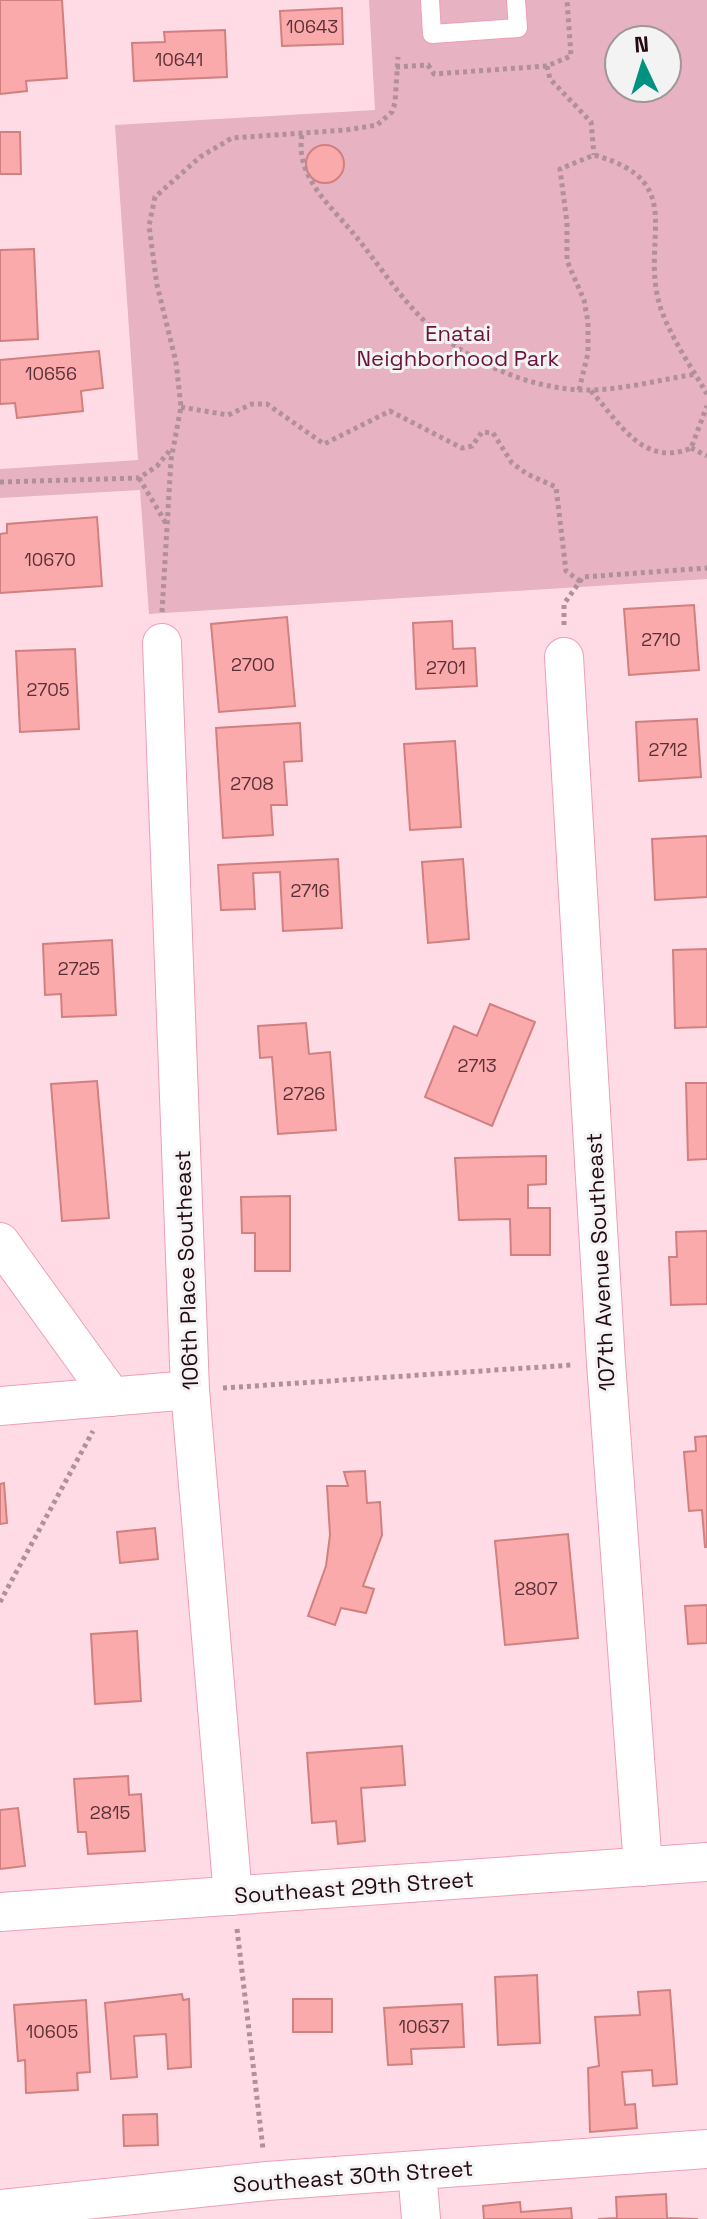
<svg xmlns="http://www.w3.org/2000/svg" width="707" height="2219" font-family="'Space Grotesk',sans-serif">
<rect width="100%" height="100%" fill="#ffdce5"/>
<!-- green -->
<path fill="#e7b2c1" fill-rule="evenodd" d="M369 0H707V579L149 614 140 490 0 498V469L138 460 115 125 375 110ZM619 40H667V88H619Z"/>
<!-- building -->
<path fill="#faaaaa" stroke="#d18081" stroke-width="2" d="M0 0H62L67 78 26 81 27 91 0 94Z
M342 8 343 44 282 46 280 11Z
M225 30 227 77 134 81 132 43 165 42 164 32Z
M0 132H20L21 174H0Z
M306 164a19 19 0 1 1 38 0a19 19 0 1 1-38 0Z
M34 249 38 339 0 341V250Z
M99 351 103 388 81 391 83 411 17 418 15 403 0 404V360Z
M97 517 102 586 0 593V534L7 533V524Z
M694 605 699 670 629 675 624 609Z
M287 617 295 706 219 712 211 624Z
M452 621 453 649 475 648 477 686 416 689 413 623Z
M75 649 79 729 20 732 16 651Z
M697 719 701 777 639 781 636 722Z
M300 723 302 761 284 762 287 805H271L273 835 223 838 216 728Z
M455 741 461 827 410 830 404 744Z
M707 836V897L655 900 652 839Z
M338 859 342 928 283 931 280 872 253 873 255 909 221 910 218 865Z
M463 859 469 939 428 943 422 862Z
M112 940 116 1015 62 1017 61 994 45 995 43 944Z
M707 949V1027L675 1028 673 950Z
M490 1004 535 1022 492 1126 425 1097 454 1026 477 1036Z
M306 1023 309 1054 330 1052 336 1130 278 1134 272 1057 260 1058 258 1026Z
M97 1081 109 1218 62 1221 51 1084Z
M686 1083H707V1159L688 1160Z
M546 1156V1184L528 1185V1208H550V1255H511L510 1219 459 1220 455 1158Z
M290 1196V1271H255V1233H242L241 1197Z
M707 1231V1304L671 1305 669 1257H677L676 1232Z
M707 1436V1547H705L702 1510 689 1511 684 1452 696 1451 695 1437Z
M365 1471 367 1503 380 1502 382 1535 363 1586 374 1589 366 1613 341 1608 335 1625 308 1616 326 1566 330 1535 327 1486H348L344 1472Z
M4 1483 7 1523 0 1524V1484Z
M155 1528 158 1559 120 1563 117 1532Z
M568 1534 578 1638 505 1645 495 1541Z
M707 1605V1643L688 1644 685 1606Z
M137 1631 141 1701 95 1704 91 1634Z
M402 1746 405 1785 361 1788 365 1841 338 1844 336 1821 312 1823 307 1753Z
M128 1776 129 1795 141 1794 145 1851 88 1854 86 1832H78L74 1779Z
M18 1808 25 1866 0 1869V1810Z
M537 1975 540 2043 498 2045 495 1977Z
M670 1990 677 2084 653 2086 652 2070 622 2072 625 2105 635 2104 637 2128 590 2132 588 2068 599 2066 595 2017 640 2015 638 1992Z
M182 1994 183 2000 189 1999 191 2067 168 2069 166 2034 134 2036 137 2077 111 2079 105 2003Z
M293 1999H332V2032H293Z
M86 2000 90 2072 77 2073 78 2090 26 2093 25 2060 18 2061 14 2005Z
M462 2004 464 2047 411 2049 412 2064 388 2065 384 2008Z
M157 2114 158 2145 124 2146 123 2115Z
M666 2194 667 2218 698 2219H598L617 2218 616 2197Z
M520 2202 521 2212 571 2208 572 2219H484L483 2206Z"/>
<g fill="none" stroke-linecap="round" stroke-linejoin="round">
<!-- service casing -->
<g stroke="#ef9eb7" stroke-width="20">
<path id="service" d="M430 0 432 34 518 28 516 0"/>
</g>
<!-- minor casing -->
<g stroke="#ef9eb7" stroke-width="40">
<path id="minor" d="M162 643 190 1390 233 1896
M564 657 606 1363 643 1867
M0 1242 112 1397
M0 1406 190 1390
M0 1912 707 1862
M417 2170 421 2219
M0 2209 267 2181 707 2149"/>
</g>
<!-- path -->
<path stroke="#b1909a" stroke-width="5" stroke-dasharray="4 4" stroke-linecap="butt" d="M547 66 550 79 591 122 594 155
M396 67 428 65 434 74 547 66 571 56 567 0
M302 135C295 176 329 204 353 233 374 258 392 286 414 310 455 356 525 390 588 390 623 390 662 379 697 374
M579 390 588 353V322L584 300 567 261V223L560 169 594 155C693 182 636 241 662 312 673 341 692 368 707 394
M591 391C619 422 643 468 691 448L707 406
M181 407 228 415 252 404H267L324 444 390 411 462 448 472 446 482 432 493 433 512 463 527 474 556 487 566 571 581 582
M691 448 707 456
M139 478 167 525
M0 482 139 478 157 466 171 449
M162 612 171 460 181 407 176 362 157 285 149 226 155 197 200 157 232 138 346 130 377 125 392 112 395 103 398 57
M564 625V604L583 577 707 568
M223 1388 572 1365
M0 1602 93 1431
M237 1929 263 2149"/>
<!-- service -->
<use href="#service" stroke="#fff" stroke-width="18"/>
<!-- minor -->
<use href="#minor" stroke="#fff" stroke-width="38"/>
</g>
<g text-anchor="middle" stroke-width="6" stroke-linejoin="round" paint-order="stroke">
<!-- number labels -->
<g font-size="18" fill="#5a3038">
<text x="312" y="33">10643</text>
<text x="179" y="66">10641</text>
<text x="51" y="380">10656</text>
<text x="50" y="566">10670</text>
<text x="661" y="646">2710</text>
<text x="253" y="671">2700</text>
<text x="446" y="674">2701</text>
<text x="48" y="696">2705</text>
<text x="668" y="756">2712</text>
<text x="252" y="790">2708</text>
<text x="310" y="897">2716</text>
<text x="79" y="975">2725</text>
<text x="477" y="1072">2713</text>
<text x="304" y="1100">2726</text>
<text x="536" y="1595">2807</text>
<text x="110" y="1819">2815</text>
<text x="424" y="2033">10637</text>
<text x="52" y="2038">10605</text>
</g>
<!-- park labels -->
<g font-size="22" fill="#6b133a" stroke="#f3f3f3">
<text x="458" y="341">Enatai<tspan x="458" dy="25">Neighborhood Park</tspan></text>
</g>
<!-- street labels -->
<g font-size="22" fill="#240812" stroke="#f3f3f3">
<text transform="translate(600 1262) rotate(-93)" y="8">107th Avenue Southeast</text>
<text transform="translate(186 1270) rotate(-92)" y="8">106th Place Southeast</text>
<text transform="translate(354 1887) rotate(-4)" y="8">Southeast 29th Street</text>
<text transform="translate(353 2176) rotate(-4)" y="8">Southeast 30th Street</text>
</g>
</g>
<!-- north arrow -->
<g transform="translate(643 64) rotate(356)"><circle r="38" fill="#f3f3f3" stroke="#a09599" stroke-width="2"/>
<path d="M0-6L14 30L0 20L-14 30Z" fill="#009280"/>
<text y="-12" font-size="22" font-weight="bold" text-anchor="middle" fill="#240812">N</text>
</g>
</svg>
